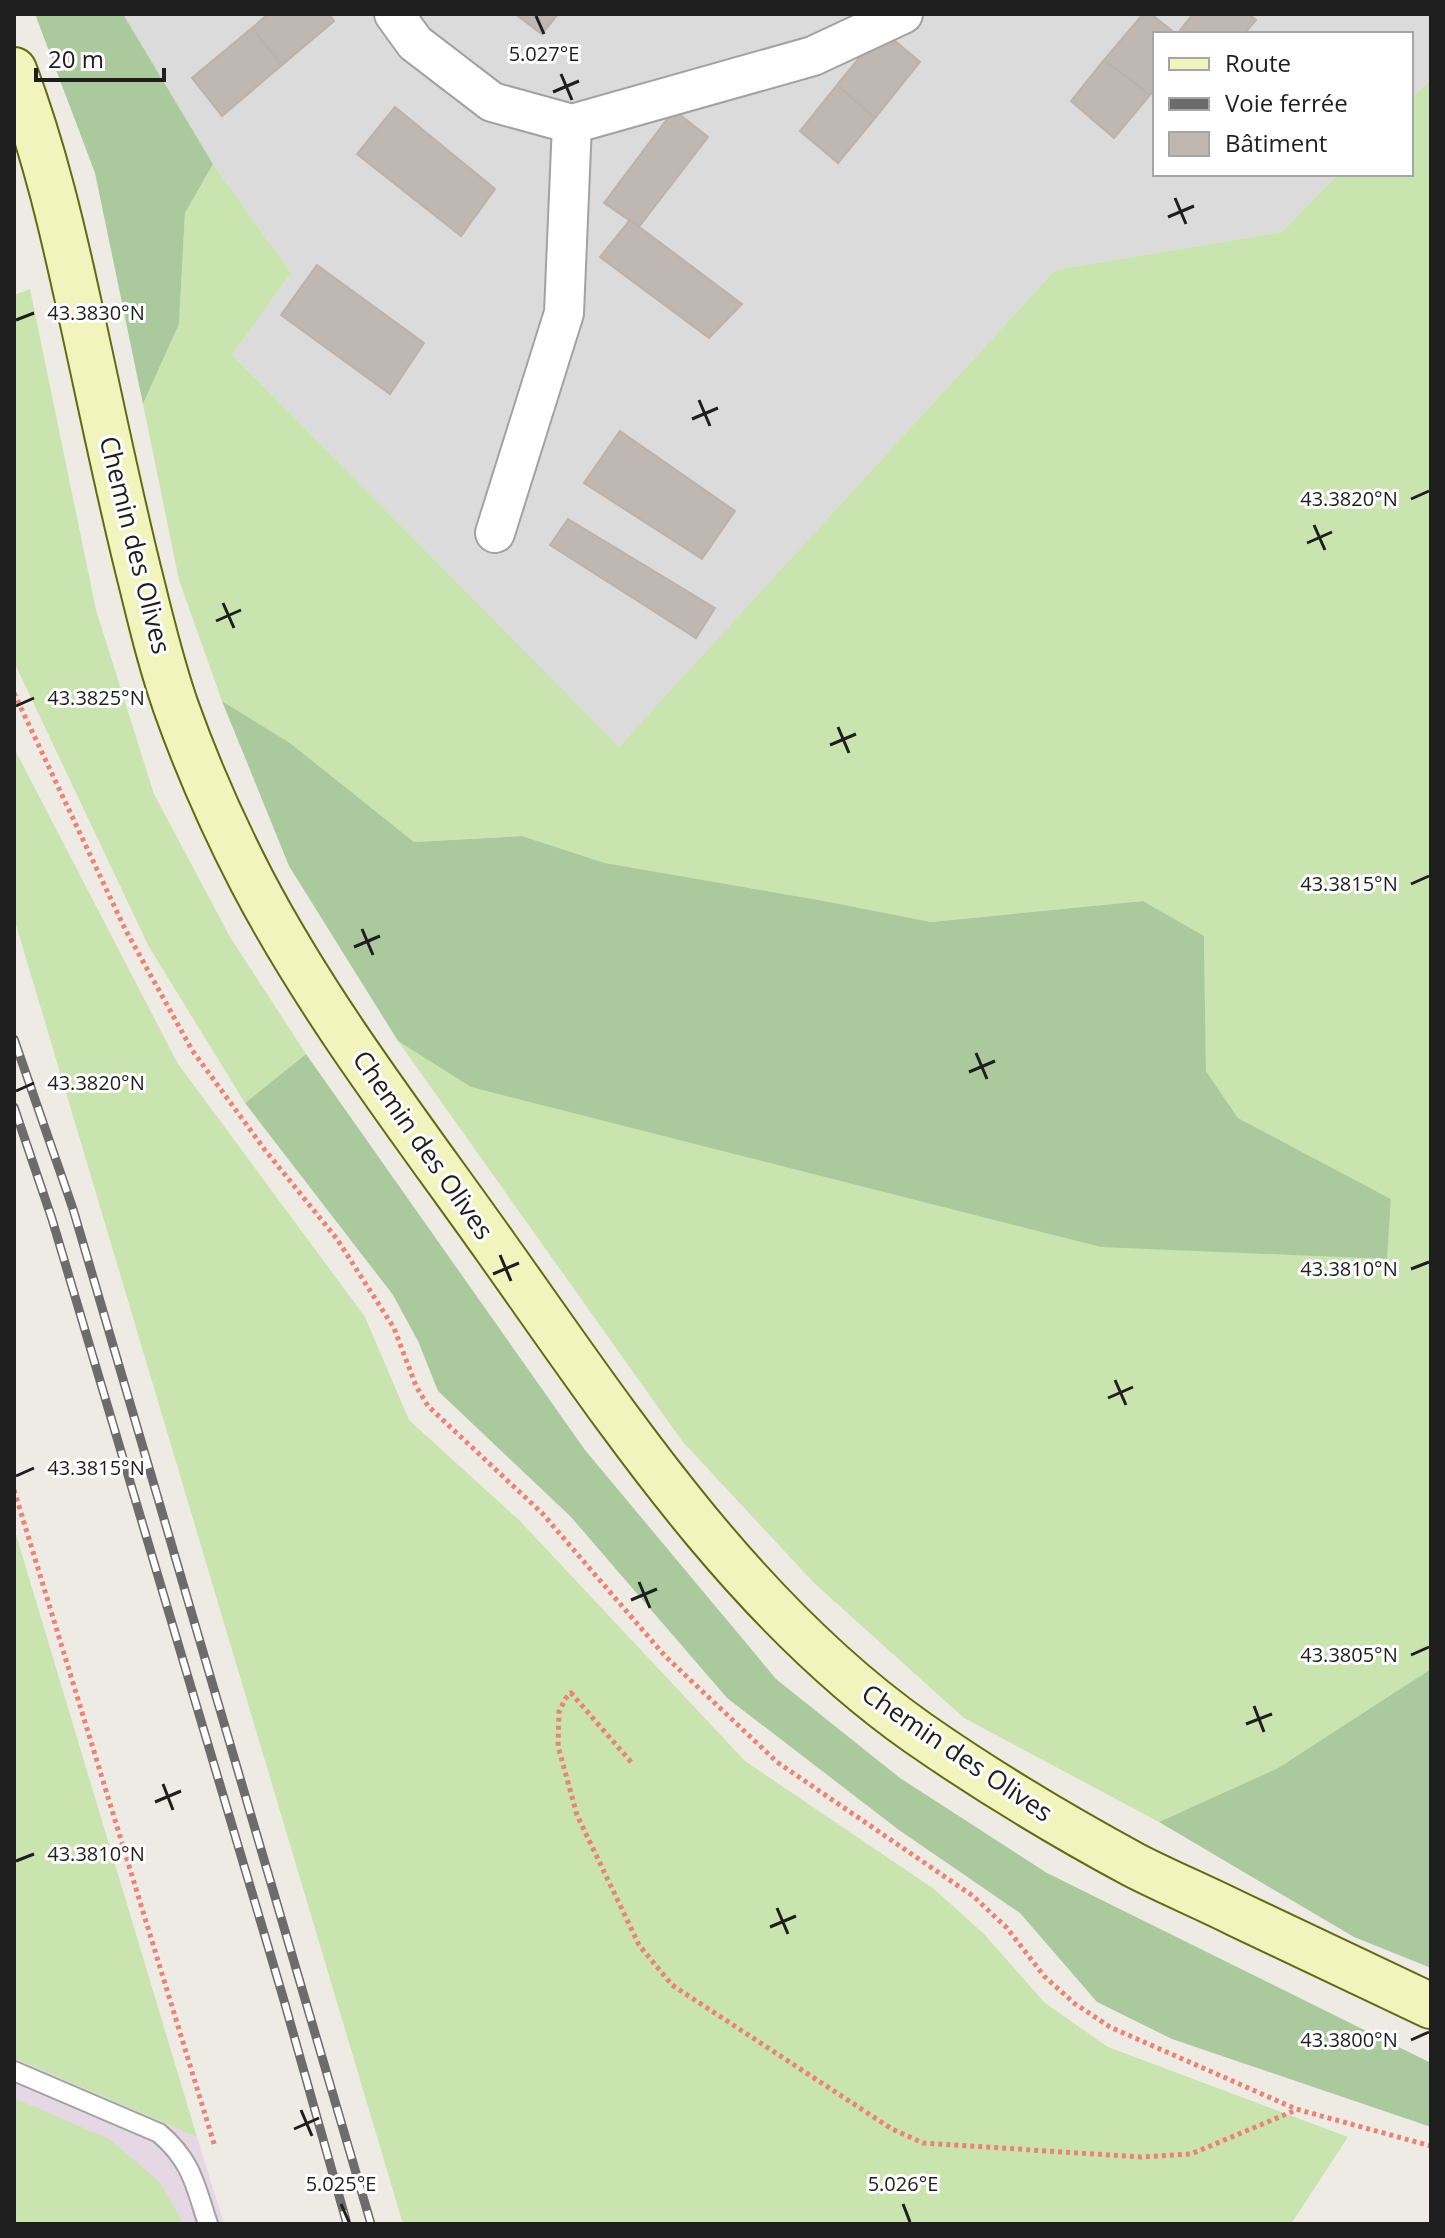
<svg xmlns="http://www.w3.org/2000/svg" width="1445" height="2238" font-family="'Open Sans',sans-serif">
<rect width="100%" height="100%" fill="#eeebe5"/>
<!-- residential -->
<path fill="#dcdbdb" d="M123 14H1431V79L1411 99V34H1155V174H1338L1282 232 1055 270 619 748 232 355 291 273 213 164Z"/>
<!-- industrial -->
<path fill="#e6d7e4" d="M14 2058 197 2137 224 2224H14Z"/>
<!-- grass -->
<path fill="#c9e4af" d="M1431 79V1669L1278 1768 1159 1822 964 1718 814 1583 682 1441 398 1041 472 1087 1387 1258 1391 1199 1238 1118 1206 1071 1204 936 1143 901 931 922 819 900 605 863 522 836 414 842 290 743 222 701 179 580 143 404 179 324 185 213 213 164 291 273 232 355 619 747 1055 270 1282 232 1338 174H1411V99Z
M30 289 96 610 154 794 230 937 306 1054 245 1103 149 947 14 662V295Z
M14 748 178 1064 365 1317 409 1420 520 1521 745 1761 934 1889 984 1934 1045 2003 1108 2047 1348 2137 1291 2224H403L14 918Z
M14 1528 197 2137 14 2058Z
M14 2098 109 2139 159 2181 184 2224H14Z"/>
<!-- forest -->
<path fill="#aaca9d" d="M35 14H123L213 164 185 213 179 324 143 404 95 173Z
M222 701 290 743 414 842 522 836 605 863 819 900 931 922 1143 901 1204 936 1206 1071 1238 1118 1391 1199 1387 1259 1101 1247 471 1087 398 1041 289 866Z
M306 1054 585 1450 776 1679 900 1778 1047 1873 1431 2063V2127L1172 2039 1097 2002 1020 1913 899 1830 727 1698 571 1517 438 1391 418 1341 393 1295 245 1103Z
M1431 1669V1968L1354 1937 1159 1822 1278 1768Z"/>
<!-- building -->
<path fill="#beb7b2" stroke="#beb2a8" stroke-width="2" d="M268 14H329L334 21 282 65 252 28Z
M515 14H558L542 34Z
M1143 14H1151L1176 34H1155V90L1150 95 1104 60Z
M1193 14H1249L1256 20 1244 34H1177Z
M252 28 282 65 222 116 192 78Z
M882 30 920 62 875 118 837 85Z
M1104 60 1150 95 1114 138 1071 101Z
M837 85 875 118 838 163 800 131Z
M395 107 495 189 461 236 357 154Z
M674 110 708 137 639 227 604 203Z
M630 220 742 304 709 338 600 257Z
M317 265 424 343 390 394 281 315Z
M620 431 735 511 702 559 584 483Z
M568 519 715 608 696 638 550 545Z"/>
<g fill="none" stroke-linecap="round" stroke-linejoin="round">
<!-- lane casing -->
<g stroke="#a2a2a2" stroke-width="22">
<path id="lane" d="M14 2071 159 2133C192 2161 195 2185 208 2224"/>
</g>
<!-- street casing -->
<g stroke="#a2a2a2" stroke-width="42">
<path id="street" d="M394 14 415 43 492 102 572 124
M572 124 813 56 903 14
M495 533 564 313 572 124"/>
</g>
<!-- secondary casing -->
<g stroke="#616b0f" stroke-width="48">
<path id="secondary" d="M14 70C44 149 63 231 81 314 101 404 119 495 142 585 152 626 162 667 176 707 197 766 223 825 252 881 320 1011 412 1129 497 1249 620 1422 742 1609 918 1733 987 1781 1060 1825 1134 1865 1167 1882 1203 1897 1237 1914 1301 1944 1366 1975 1431 2006"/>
</g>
<!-- path -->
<path stroke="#ed8277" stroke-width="5" stroke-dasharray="4 4" stroke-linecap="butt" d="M14 693 125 929 192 1050 265 1150 337 1239 394 1328 416 1386 428 1406 542 1513 665 1656 777 1762 973 1896 1007 1928 1044 1976 1074 2003 1110 2027 1296 2109 1431 2146
M14 1490 215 2147
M631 1762 571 1693 565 1699 559 1712 558 1746 577 1815 639 1945 672 1985 892 2129 923 2143 1141 2157 1191 2154 1296 2110"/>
<!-- lane -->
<use href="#lane" stroke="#fff" stroke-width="18"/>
<!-- street -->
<use href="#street" stroke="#fff" stroke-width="38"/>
<!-- secondary -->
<use href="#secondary" stroke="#f1f4bd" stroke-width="44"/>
<!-- rail casing -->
<g stroke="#6c6c6c" stroke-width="9">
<path id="rail" d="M14 1039 73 1209 371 2224
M14 1107 52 1219 283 1997 347 2224"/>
</g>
<!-- rail -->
<use href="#rail" stroke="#fff" stroke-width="6" stroke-dasharray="18" stroke-linecap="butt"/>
</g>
<!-- ticks -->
<path fill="none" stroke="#1e1e1e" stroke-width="3" d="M536 16 544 34M561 74 572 100M553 92 579 81M1175 198 1186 224M1168 217 1194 206M16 320 34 313M699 400 710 426M692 419 718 408M1411 499 1429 491M1314 525 1325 550M1307 543 1332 532M223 603 234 628M216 621 241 610M16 706 34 698M838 727 849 753M830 745 856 734M1411 884 1429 876M362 929 373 955M354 947 380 936M976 1053 987 1079M969 1072 995 1061M16 1091 34 1083M500 1255 511 1281M1411 1269 1429 1262M493 1274 519 1263M1115 1380 1126 1405M1108 1398 1133 1387M16 1476 34 1468M639 1582 650 1608M631 1600 657 1589M1411 1655 1429 1647M1254 1706 1264 1732M1246 1724 1272 1714M163 1784 173 1810M155 1802 181 1791M16 1861 34 1854M777 1908 788 1934M770 1927 796 1916M1411 2040 1429 2032M301 2110 312 2136M294 2129 319 2118M341 2204 349 2222M903 2204 910 2222"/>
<g text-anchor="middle" stroke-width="6" stroke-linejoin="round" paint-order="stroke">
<!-- street labels -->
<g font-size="26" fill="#1e1e1e" stroke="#fff">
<text transform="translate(135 545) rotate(76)" y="9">Chemin des Olives</text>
<text transform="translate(423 1145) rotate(55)" y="9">Chemin des Olives</text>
<text transform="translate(957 1753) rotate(34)" y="9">Chemin des Olives</text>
</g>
</g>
<g font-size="20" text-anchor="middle" fill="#1e1e1e" stroke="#fff" stroke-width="6" stroke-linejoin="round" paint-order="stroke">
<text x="544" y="61">5.027°E</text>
<text x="96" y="320">43.3830°N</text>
<text x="1349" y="506">43.3820°N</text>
<text x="96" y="705">43.3825°N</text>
<text x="1349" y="891">43.3815°N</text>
<text x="96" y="1090">43.3820°N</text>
<text x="1349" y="1276">43.3810°N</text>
<text x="96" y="1475">43.3815°N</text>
<text x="1349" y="1662">43.3805°N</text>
<text x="96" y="1861">43.3810°N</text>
<text x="1349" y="2047">43.3800°N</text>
<text x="341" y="2191">5.025°E</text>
<text x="903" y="2191">5.026°E</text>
</g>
<!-- border -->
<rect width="1445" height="2238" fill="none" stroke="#1e1e1e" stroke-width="32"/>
<!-- legend -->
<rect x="1153" y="32" width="260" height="144" fill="#ffffff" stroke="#a5a5a5" stroke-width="2"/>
<rect x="1169" y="58" width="40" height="12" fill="#f1f4bd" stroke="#a5a5a5" stroke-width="2"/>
<text x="1225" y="72" font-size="24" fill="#1e1e1e">Route</text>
<rect x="1169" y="98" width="40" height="12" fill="#6c6c6c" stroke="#a5a5a5" stroke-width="2"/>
<text x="1225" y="112" font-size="24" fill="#1e1e1e">Voie ferrée</text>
<rect x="1169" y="132" width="40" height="24" fill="#beb7b2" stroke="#a5a5a5" stroke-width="2"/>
<text x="1225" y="152" font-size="24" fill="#1e1e1e">Bâtiment</text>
<!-- scale -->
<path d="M36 68v12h128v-12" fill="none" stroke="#1e1e1e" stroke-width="4"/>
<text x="48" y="68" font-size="24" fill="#1e1e1e" stroke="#ffffff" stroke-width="6" paint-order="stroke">20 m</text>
</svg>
